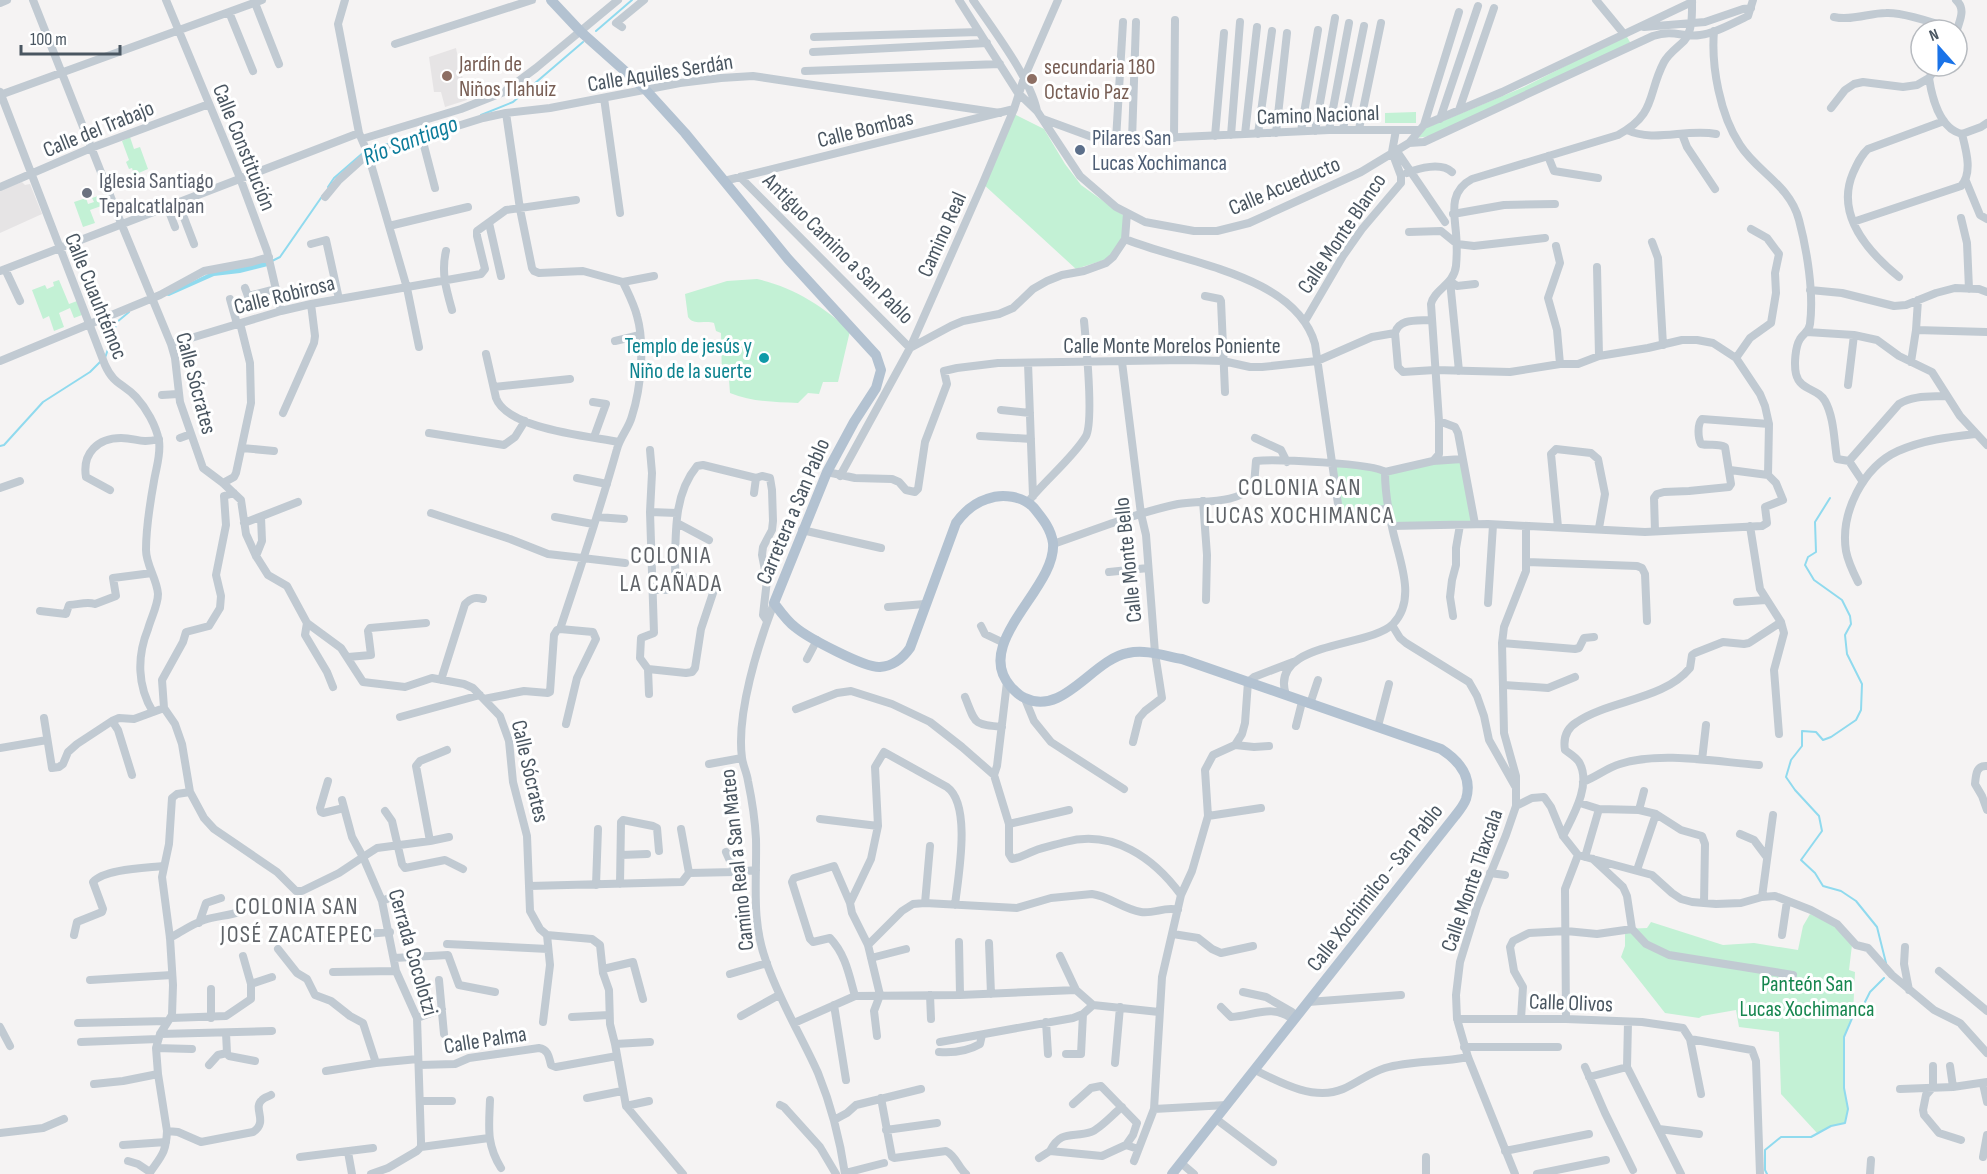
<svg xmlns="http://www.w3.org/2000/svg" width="1987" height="1174" font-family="'Sofia Sans Condensed',sans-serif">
<rect width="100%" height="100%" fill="#f5f3f3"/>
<!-- education -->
<path fill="#e6e4e5" d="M456 48 458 58H460L461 64 460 65 467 100 445 107 441 92H434L429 57Z
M22 182 25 185 30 184 42 214 0 233V190Z"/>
<!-- green -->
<path fill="#c3f1d5" d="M1626 35 1631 44 1431 136 1416 138 1426 128 1524 87Z
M1416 112V123H1385V113Z
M1012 113 1044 129 1065 164 1081 185 1124 216 1122 238 1110 258 1076 269 982 183Z
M130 137 134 149 140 147 148 169 134 175 132 168 129 169 126 162 129 160 122 141Z
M101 195 104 205 90 210 95 223 83 227 74 202 86 198 88 204 94 202 92 198Z
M757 279C793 287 823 306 850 331L838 382H823L819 394 808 393 798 403C775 402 752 402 730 393L729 380H722L721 333 716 331 714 323C705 320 694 326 688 317L685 294 727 281Z
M59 280 69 304 77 301 82 315 74 318 70 308 59 313 64 327 54 331 49 316 43 319 32 290 45 285 47 289 54 286 53 282Z
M1462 459 1475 524 1392 526 1389 509 1341 515 1332 463 1381 469Z
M1810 914 1835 926 1852 945 1849 970 1855 972 1853 1014 1844 1037V1088L1848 1109 1845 1123 1831 1126 1817 1133 1781 1094 1779 1032 1739 1027 1736 1010 1702 1016 1699 1018 1665 1013 1621 957 1625 946V929L1647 928 1651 922 1723 945 1754 943 1798 950 1803 926Z"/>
<!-- water -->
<path fill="#90daee" d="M268 260V266L240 273 214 276 169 296 164 295 210 273Z"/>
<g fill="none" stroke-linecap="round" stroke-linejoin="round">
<!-- stream -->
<path stroke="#90daee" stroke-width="2" d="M596 31 632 0
M481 115 513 102 583 42
M369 150 407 138
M328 187 334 178 364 152
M272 261 280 257 323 195
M105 358 117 322 129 312
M0 446 4 445 43 402 90 372 100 362
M1830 498 1815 522 1816 552 1808 557 1805 565 1814 580 1842 600 1850 616 1851 624 1845 635 1847 654 1862 684 1861 710 1856 720 1831 737 1823 740 1816 732 1802 731V746L1791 760 1786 777 1795 790 1819 816 1822 831 1801 860 1815 873 1823 886 1841 891 1856 901 1877 927 1886 963
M1767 1174 1765 1170V1150L1781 1137H1811L1831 1126 1845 1123 1848 1109 1844 1088V1037L1853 1016 1864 1004 1870 992 1884 978"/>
<!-- minor -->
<path stroke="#c1cad2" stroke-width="8" d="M33 0 121 223 171 344 175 358 180 402 203 468 223 483 241 500 246 534 256 556 268 575 287 586 307 623 341 648 363 682 405 687 432 678 464 684 473 688 500 716 509 741 513 782 527 836 530 911 540 929 547 935 592 939 600 945 603 973 609 990 610 1024 615 1044 626 1106 683 1174
M166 0 240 178 267 251 281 311
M345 0 338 24 359 133 368 154 483 118 506 113 550 108 680 83 721 78 753 76 1000 113
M959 0 1018 93 1037 111 1080 176 1116 207 1145 222 1194 231H1217L1249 223 1361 172 1409 143 1424 142 1653 36C1674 29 1684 38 1700 35 1716 33 1733 23 1748 16L1753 0
M973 0C992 28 1031 79 1037 111
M1596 0 1624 34
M1956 0C1966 9 1960 19 1957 30
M0 3 7 0
M255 3 279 64
M229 12 253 71
M1834 17C1852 21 1869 13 1886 13 1904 12 1938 24 1955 30
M622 27 616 23 644 0
M1644 27 1705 22 1743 9 1751 8
M1714 31C1711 66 1720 115 1740 145 1757 172 1790 185 1799 220 1807 250 1814 293 1810 324 1809 332 1804 333 1800 339 1795 347 1794 365 1796 374 1800 391 1818 388 1825 401 1834 417 1834 440 1837 459L1849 461
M814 37 979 32
M395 44 532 0
M813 52 987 43
M805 71 1000 64
M1929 78C1932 98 1940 129 1962 134
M0 92 105 365C114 385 123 383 136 397 146 408 156 425 159 441 161 455 156 468 154 481 150 503 146 528 146 550 146 565 157 579 158 594 158 605 151 618 148 629 137 656 137 686 153 712
M0 95 262 0
M604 98 620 213
M1831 108 1845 90 1854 84 1863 82 1903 87 1917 85 1929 78 1937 66
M1459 110 1494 8
M1043 119 1092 137 1116 140 1329 130H1418
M1440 119 1478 6
M1424 125 1459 12
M1343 129 1364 26
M1359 129 1381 23
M1329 130 1349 23
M1627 130C1654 143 1687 128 1716 134
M1301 131 1318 30
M1315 131 1335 18
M1276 133 1287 33
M1245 134 1257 27
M1258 134 1272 31
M1682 134 1687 147 1715 189
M1962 134 1981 127 1987 123
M1231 135 1240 22
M1215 136 1224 33
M422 138 435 188
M1174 138 1175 20
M362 139 461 109 504 92 536 68 618 0
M1116 140 1123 22
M1132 140 1136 22
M1409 143 1424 125 1502 92 1692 2
M1396 150 1445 222
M1548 156 1554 171 1598 178
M1407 173C1419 168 1441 162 1452 172
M740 177 910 348 951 326 963 321 999 314 1013 308 1033 289 1047 281 1062 275 1084 271 1106 263 1113 257 1125 239
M724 181 1014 109
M1966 181 1980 215 1987 219
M0 187 91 148 209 104
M325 197 339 180 368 154 407 288 419 347
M178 202 194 244
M167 206 175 227
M1127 213 1125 239C1183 263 1295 274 1315 344L1339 511 1345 517 1389 508
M1453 214 1504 205 1555 204
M1961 218 1967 243 1969 289
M1853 222 1961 186C1973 173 1966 150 1962 134
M489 223 501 276
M389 226 468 207
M1409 232 1441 231 1457 244 1474 246 1545 238
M1652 242 1658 258 1663 345
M311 244 326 240 339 299
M1556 246 1560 263 1548 298 1557 330 1560 364
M446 251C441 272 446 289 452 310
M1597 267 1599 356
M5 269 20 301
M0 271 359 133
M1899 277C1868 252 1835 215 1853 173 1857 164 1861 155 1868 149L1944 121
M1450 281 1459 371
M1450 281 1457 286 1475 284
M623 282 654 276
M245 288 248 296 276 289
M1810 290 1842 293 1894 306 1906 305 1936 293 1955 288 1979 289 1987 292
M1205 296 1220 299 1221 301 1225 392
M230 299 237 324
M1305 321 1343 256 1362 229 1401 183V176L1392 152 1396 130
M1916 330 1987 332
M1807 332 1854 335 1877 340 1899 356 1932 372 1960 416 1987 445
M615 341 640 335
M171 344 281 311 311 304 481 274 485 269 477 236V231L506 210 576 200
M486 354 496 398C507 429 589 436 619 442
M1736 358 1750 338 1771 323 1776 293 1775 273 1779 254 1767 238 1751 229
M0 361 160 295 204 271 252 262 269 257
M1122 362 1141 514 1146 535 1155 653 1162 698 1145 711 1139 718 1133 742
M1911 362 1916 330 1918 300
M1028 363 1033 496
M1848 385 1854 335
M494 387 570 379
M162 395 178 394
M593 402 606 404 594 437
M1001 410 1030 413
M283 413 314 343 315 336 311 304
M1439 421 1455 427 1458 433 1475 524
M429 433 504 445 515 437 525 421
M980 436 1031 439
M180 438 191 434
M1255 438 1281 450 1287 462
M242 448 274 451
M1433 461 1462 459
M1849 461 1899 404C1914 395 1930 397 1947 396
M1849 461 1863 482
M1730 470 1768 475
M827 472 855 478 892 479 899 482 906 490 915 492 918 489 925 442 947 384 944 371 957 368 998 363 1185 360 1223 361 1250 367H1262L1317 361 1372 337 1395 333C1399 318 1417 321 1431 320
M840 476 910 348 982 185 1014 109 1024 78 1058 0
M577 478 607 484
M223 483 234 477 236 473 251 403 250 363 240 323
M0 488 20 481
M110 490 86 477C82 453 98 438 121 438 137 438 140 444 159 439
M754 493 756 478
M1203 501 1207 555 1206 600
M1028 502C1044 481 1073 458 1086 436 1094 420 1086 342 1084 321
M650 512 677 513
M431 513 510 539 548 554 625 563
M555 517 593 524
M597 517 624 519
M244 523 298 502
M677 523 709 540
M1392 526 1488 524 1645 532 1762 526 1767 523 1765 507 1783 500 1776 483 1768 475 1769 424 1765 406 1760 394 1736 358 1713 343 1697 340H1682L1648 348 1599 356 1578 364H1560L1510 372 1435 370 1403 372 1398 367 1395 333
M1558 527 1551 454 1556 449 1591 453 1598 459 1605 494 1599 528
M802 530 881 548
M1655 531 1654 498 1657 494 1664 492 1689 491 1729 487 1731 484 1725 447C1718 443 1709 446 1701 444 1698 438 1697 424 1702 419L1769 424
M1053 544C1094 530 1136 513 1178 504 1202 500 1237 505 1254 485L1256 461C1273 459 1374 463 1385 472
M256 556 262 541 261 517
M1527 562 1637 566 1642 568 1645 574 1647 621
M1109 572 1148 568
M1858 582C1853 572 1848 562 1846 551 1840 513 1863 467 1898 451 1923 440 1949 437 1975 434
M652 590H671L675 586V575
M1737 602 1766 600
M774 603C758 645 736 714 742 758 743 766 747 773 748 781 752 800 755 820 756 839 757 882 751 920 766 961 779 1000 801 1035 818 1073 831 1105 840 1140 845 1174
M1488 603 1493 525
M888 607 925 604
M40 611 66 614 69 605C78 605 86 601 95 604L116 596 113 578 152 573
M1453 616 1450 597 1452 580 1456 565V548L1460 525
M307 623 305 635 327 672 333 687
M1392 625 1400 638 1406 643 1469 682 1477 696 1484 716 1489 740 1515 786
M981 626 985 634 1004 643
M560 629 593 632 596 639 577 678 566 724
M1502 643 1575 649 1579 648 1584 638 1594 637
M348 657 371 655 368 631 370 628 426 623
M807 659 817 640
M648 669 686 673 692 672 695 668 701 629 714 590V586L712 584 675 575C676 538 672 496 697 466L703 465 756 478 762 476 770 478 772 490 773 521 772 530 763 547 762 555 767 580 763 615 767 621
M441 680 465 604C471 598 475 597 483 599
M1504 685 1548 688 1575 677
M649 694 648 669 640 658 641 638 654 633 650 512 652 473 650 450
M1286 695C1268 641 1369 648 1393 624 1418 599 1398 557 1392 527 1388 509 1385 491 1385 472L1433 461 1439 454V421L1431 304C1434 289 1454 285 1456 266 1457 255 1457 244 1456 233 1454 212 1449 191 1472 179L1618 135C1657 114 1647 94 1664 62 1669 53 1677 48 1684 41 1693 30 1692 14 1692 0
M965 697C976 724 972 724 1002 727
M484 699 524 691 548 693 550 692 554 635 557 630 560 629C580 569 600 510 617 449 620 437 629 428 632 416 641 388 645 344 637 316 634 304 628 293 623 282L583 271 539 273 534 271 532 268 520 209 506 113
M1025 699 1034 721 1051 742 1124 789
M1310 704 1318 680
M164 708 175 724 182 744 190 792 204 818 214 829 277 872 296 891H302L339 873 363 857 352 837 342 800
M164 708 162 680 183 642 186 632 209 626 220 608 221 596 216 575 226 525 224 496 234 493
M796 709 837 693 851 691 892 704 930 722 962 747 994 775 1009 824V854L1012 859C1020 858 1026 854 1034 851 1044 847 1055 845 1065 842 1113 829 1154 858 1181 895
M400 717 480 695
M44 718 52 768 59 767 63 764 68 752 77 744 112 721 119 718 134 719 164 708
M112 721 118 730 132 775
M1296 726 1302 702
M1378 726 1389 684
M1779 734 1774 670 1784 633 1781 622
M1235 745 1254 747 1269 746
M0 748 47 740
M1702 760 1706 725
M709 764 742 758
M1987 766C1976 765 1976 775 1975 784L1982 796 1987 810
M994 775 997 766 1007 682
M328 781 320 808 321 812 323 813 344 808
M1583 782C1596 777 1607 768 1620 764 1661 751 1717 762 1759 765
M1580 803 1599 809 1639 810 1656 814 1681 830 1702 836 1705 844 1704 903
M1516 806 1532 798 1544 797 1551 807 1563 836 1578 855 1652 875 1672 893 1681 899 1692 902 1716 904 1741 903 1762 897 1775 896 1811 910 1837 924 1856 945 1868 948 1892 975 1934 1010 1960 1023 1987 1053
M1639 810 1644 791
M385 811 392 821 402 864 405 868 445 860 463 869
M1208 816 1261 808
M820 819 878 826
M1009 824 1069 810
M681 829 689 873
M1740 834 1754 840 1766 856
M1563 836C1573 816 1592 784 1579 762 1575 756 1570 754 1565 750 1563 738 1567 728 1577 722 1609 700 1664 700 1690 668L1692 655 1695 653 1723 642 1744 644 1749 643 1781 622 1760 589 1750 526
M430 841 449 837
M726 852 735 872 756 870
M621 855 647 854
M1585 857 1599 809
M1593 859 1623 887 1627 896 1632 929
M1637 870 1656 814
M689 873 735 872
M1490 873 1505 875
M620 884 621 822 623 820 653 826 657 828 659 851
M596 885 598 829
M529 886 682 882 689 873
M1762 897 1773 815
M382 901 399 894
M850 903 834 866 794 878 792 882 810 939 813 942 830 938C846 955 849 975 855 996
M925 903 930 846
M199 923 206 903 221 898
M366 934 390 932
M1173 934 1198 938 1212 949 1221 953 1253 946
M74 935 77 922 102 912 103 909 93 882C104 869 146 868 163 866
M1782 935 1787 901
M170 938C181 932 192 924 204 920 220 915 240 915 253 906
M959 942 960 995
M989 943 991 994
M447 944 548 949
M868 945 902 911 913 904 925 903 1017 908 1051 898 1092 894C1109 896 1123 909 1141 912 1154 914 1166 906 1178 910
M1905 947 1904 964 1909 990
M278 949 297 973 307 979 315 995 331 1001 350 1016 363 1023 376 1063 418 1059
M1060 956 1076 990
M394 958 448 955 459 985 495 992
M871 958 906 949
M603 969 633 962 643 999
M1939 971 1987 1011
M333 972 396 971
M730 974 767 963
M90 980 172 975
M439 980 444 1034
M251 984 272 977
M211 989V1018
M1243 992 1266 997 1292 1012
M930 995 931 1019
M1308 1002 1401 995
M834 1005 846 1080
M1221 1007 1231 1017C1255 1016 1271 1003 1294 1020
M741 1016 779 995
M572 1017 609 1015
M171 1018 226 1016 251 999V984L243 956
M417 1018 442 1009
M1457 1019H1566L1642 1022 1683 1028 1690 1039 1701 1094
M1521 1019 1523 987 1514 971 1510 947 1513 941 1529 933 1566 931 1597 934 1632 929 1646 944 1669 955 1793 975
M1566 1019 1565 889 1578 855
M543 1022 550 965 547 935
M1046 1022 1048 1054
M1628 1022 1627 1067 1681 1174
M78 1023 168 1021
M794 1023 855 996 960 995 1076 990 1093 1005 1159 1012
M0 1027 10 1046
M226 1033 227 1053 229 1056 255 1061
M160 1034 272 1031
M877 1036 874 1011 880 995 868 945 852 913 850 903 871 859 878 826 875 767 884 752 947 787C972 805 958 877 955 905
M1690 1039 1752 1050 1756 1061 1760 1174
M81 1042 158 1039
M940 1042 1073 1018 1083 1014 1093 1005
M615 1044 650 1042
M1464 1047H1558
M156 1048 192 1049
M939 1052C954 1053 968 1051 980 1044L982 1035
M1066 1054H1081L1083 1014
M1115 1063 1120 1007
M209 1065 218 1055 227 1053
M419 1065 455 1064 469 1058 539 1048C548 1049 549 1057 551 1065L556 1067 617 1056
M1950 1066 1953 1087
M1585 1067 1605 1113 1633 1170
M1255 1070C1281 1083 1314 1101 1343 1089 1357 1083 1369 1073 1385 1068 1411 1060 1440 1063 1468 1057
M326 1071 376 1063
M1589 1077 1627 1067
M94 1084 123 1081 158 1074
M1983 1084 1987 1102
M1933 1087 1926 1095 1923 1110 1924 1115 1939 1133 1961 1140
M1933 1087V1066
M1900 1089 1953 1087 1987 1082
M587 1098 622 1091
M881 1098 892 1157 894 1158 946 1151C956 1156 958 1167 966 1174
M490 1100C489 1127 486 1144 501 1168
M420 1101H452
M1073 1104 1091 1088 1101 1086 1137 1123 1133 1135 1126 1145
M780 1105 784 1107 820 1147 836 1174
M626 1106 649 1101
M1154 1109 1227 1105
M1216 1119 1273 1162
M834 1120 847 1113 856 1105 921 1089
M1659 1129 1699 1134
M886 1130 937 1123
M167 1131 178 1132 201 1142 253 1132C269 1122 252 1108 262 1100 264 1097 268 1097 271 1095
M0 1133 43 1128 64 1119
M123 1145 166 1142
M421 1147 489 1138
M1050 1151C1061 1129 1073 1138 1091 1132 1100 1129 1114 1113 1122 1107
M1505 1151 1589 1134
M348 1152 352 1174
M300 1157 373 1148
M1426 1157V1174
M1983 1157 1987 1135
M1039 1158 1050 1151 1102 1156 1126 1145 1138 1149
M128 1161 138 1164 150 1172
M1134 1161 1154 1109 1162 977 1181 895 1192 871 1208 816 1205 770 1213 755 1235 745 1242 734 1245 723 1248 682 1254 677 1293 662
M1181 1163 1194 1174
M845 1173 884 1163
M149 1174C161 1156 166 1154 167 1131L158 1074 156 1048 160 1034 172 1015 173 985 170 938 162 877 169 844 172 798 177 794 190 792
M371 1174 388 1168 417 1151 421 1147V1141L417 1018 396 971 382 901 363 857 377 848 430 841 416 766 420 761 447 750
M1515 1174 1468 1057 1457 1019 1456 995 1460 962 1477 907 1506 835 1516 806V776L1504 733 1502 643 1504 627 1526 571V526
M1537 1174 1606 1160
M1870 1174 1871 1160"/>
<!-- major -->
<path stroke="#b3c2d1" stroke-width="10" d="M551 0 581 32 645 89 685 133 788 259 876 355 881 370 876 388 854 422 827 472 774 603C780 611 787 621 795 627 808 638 865 668 880 667 893 666 903 658 910 648L956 523C964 512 974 503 987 499 1002 493 1023 496 1034 508 1043 519 1051 529 1053 543 1057 588 971 643 1011 687 1015 691 1019 696 1025 698 1063 717 1093 659 1128 653 1146 649 1165 656 1182 659L1441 749C1458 760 1473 776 1466 799 1464 805 1459 811 1455 816L1172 1174"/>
</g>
<!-- markers -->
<g fill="#8d6e63" stroke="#fff" stroke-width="2">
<circle cx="447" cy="76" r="6"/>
<circle cx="1032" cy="79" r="6"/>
</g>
<circle fill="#5c6f8a" stroke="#fff" stroke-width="2" cx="1080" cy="150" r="6"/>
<circle fill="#6b7280" stroke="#fff" stroke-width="2" cx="87" cy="193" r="6"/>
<circle fill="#0f9aa8" stroke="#fff" stroke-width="2" cx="764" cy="358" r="6"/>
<g text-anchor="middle" stroke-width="6" stroke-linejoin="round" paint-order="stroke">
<!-- education labels -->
<g font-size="22" fill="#785e54" stroke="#fff" text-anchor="start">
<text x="459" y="71">Jardín de<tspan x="459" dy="25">Niños Tlahuiz</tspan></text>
<text x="1044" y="74">secundaria 180<tspan x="1044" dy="25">Octavio Paz</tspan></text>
</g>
<!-- street labels -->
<g font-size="22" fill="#4a5661" stroke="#fff">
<text transform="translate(660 72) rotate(-9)" y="8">Calle Aquiles Serdán</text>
<text transform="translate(1318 114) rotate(-2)" y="8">Camino Nacional</text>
<text transform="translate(98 128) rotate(-22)" y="8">Calle del Trabajo</text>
<text transform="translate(865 128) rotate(-14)" y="8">Calle Bombas</text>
<text transform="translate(245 147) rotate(68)" y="8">Calle Constitución</text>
<text transform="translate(1284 185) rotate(-23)" y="8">Calle Acueducto</text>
<text transform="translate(1341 233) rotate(-56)" y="8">Calle Monte Blanco</text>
<text transform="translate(941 234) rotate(-66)" y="8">Camino Real</text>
<text transform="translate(839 248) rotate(45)" y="8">Antiguo Camino a San Pablo</text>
<text transform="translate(284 294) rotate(-14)" y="8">Calle Robirosa</text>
<text transform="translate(97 296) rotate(68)" y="8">Calle Cuauhtémoc</text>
<text x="1172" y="353">Calle Monte Morelos Poniente</text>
<text transform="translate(197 383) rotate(75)" y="8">Calle Sócrates</text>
<text transform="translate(792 511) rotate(-67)" y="8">Carretera a San Pablo</text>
<text transform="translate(1127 560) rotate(-96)" y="8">Calle Monte Bello</text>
<text transform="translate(531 771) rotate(77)" y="8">Calle Sócrates</text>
<text transform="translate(736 860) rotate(-96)" y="8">Camino Real a San Mateo</text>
<text transform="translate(1471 880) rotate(-71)" y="8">Calle Monte Tlaxcala</text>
<text transform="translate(1374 887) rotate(-52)" y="8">Calle Xochimilco - San Pablo</text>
<text transform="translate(414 952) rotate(74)" y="8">Cerrada Cocolotzi</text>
<text transform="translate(1571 1002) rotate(2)" y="8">Calle Olivos</text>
<text transform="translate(485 1039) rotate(-9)" y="8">Calle Palma</text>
</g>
<!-- service labels -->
<g font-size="22" fill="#4e5e75" stroke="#fff" text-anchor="start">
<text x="1092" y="145">Pilares San<tspan x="1092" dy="25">Lucas Xochimanca</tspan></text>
</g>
<!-- worship labels -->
<g font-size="22" fill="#5b616d" stroke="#fff" text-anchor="start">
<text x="99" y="188">Iglesia Santiago<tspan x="99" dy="25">Tepalcatlalpan</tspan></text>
</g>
<!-- culture labels -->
<g font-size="22" fill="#0d838f" stroke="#fff" text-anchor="end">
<text x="752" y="353">Templo de jesús y<tspan x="752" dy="25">Niño de la suerte</tspan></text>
</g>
<!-- park labels -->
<g font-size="22" fill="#17864f" stroke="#fff">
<text x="1807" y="991">Panteón San<tspan x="1807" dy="25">Lucas Xochimanca</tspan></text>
</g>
<!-- water labels -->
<g font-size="24" font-style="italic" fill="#0c7c9b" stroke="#fff">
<text transform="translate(410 140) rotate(-21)" y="8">Río Santiago</text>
</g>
<!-- neighbourhood labels -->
<g font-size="24" letter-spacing="1.5" fill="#5f6368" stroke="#fff">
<text x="1300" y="495">COLONIA SAN<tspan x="1300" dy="28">LUCAS XOCHIMANCA</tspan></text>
<text x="671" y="563">COLONIA<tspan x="671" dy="28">LA CAÑADA</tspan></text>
<text x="297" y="914">COLONIA SAN<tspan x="297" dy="28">JOSÉ ZACATEPEC</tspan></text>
</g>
</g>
<!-- north arrow -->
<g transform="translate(1939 48) rotate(339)"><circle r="28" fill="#ffffff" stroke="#b7bbc0" stroke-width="1.5"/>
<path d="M0-4.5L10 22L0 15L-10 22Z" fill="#1a73e8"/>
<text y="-9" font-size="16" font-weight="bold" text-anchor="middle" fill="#4a5661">N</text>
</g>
<!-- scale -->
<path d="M21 45v9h99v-9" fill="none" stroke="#4a5661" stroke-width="3"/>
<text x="30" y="45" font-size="18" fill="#4a5661" stroke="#ffffff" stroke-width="4.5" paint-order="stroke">100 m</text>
</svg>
